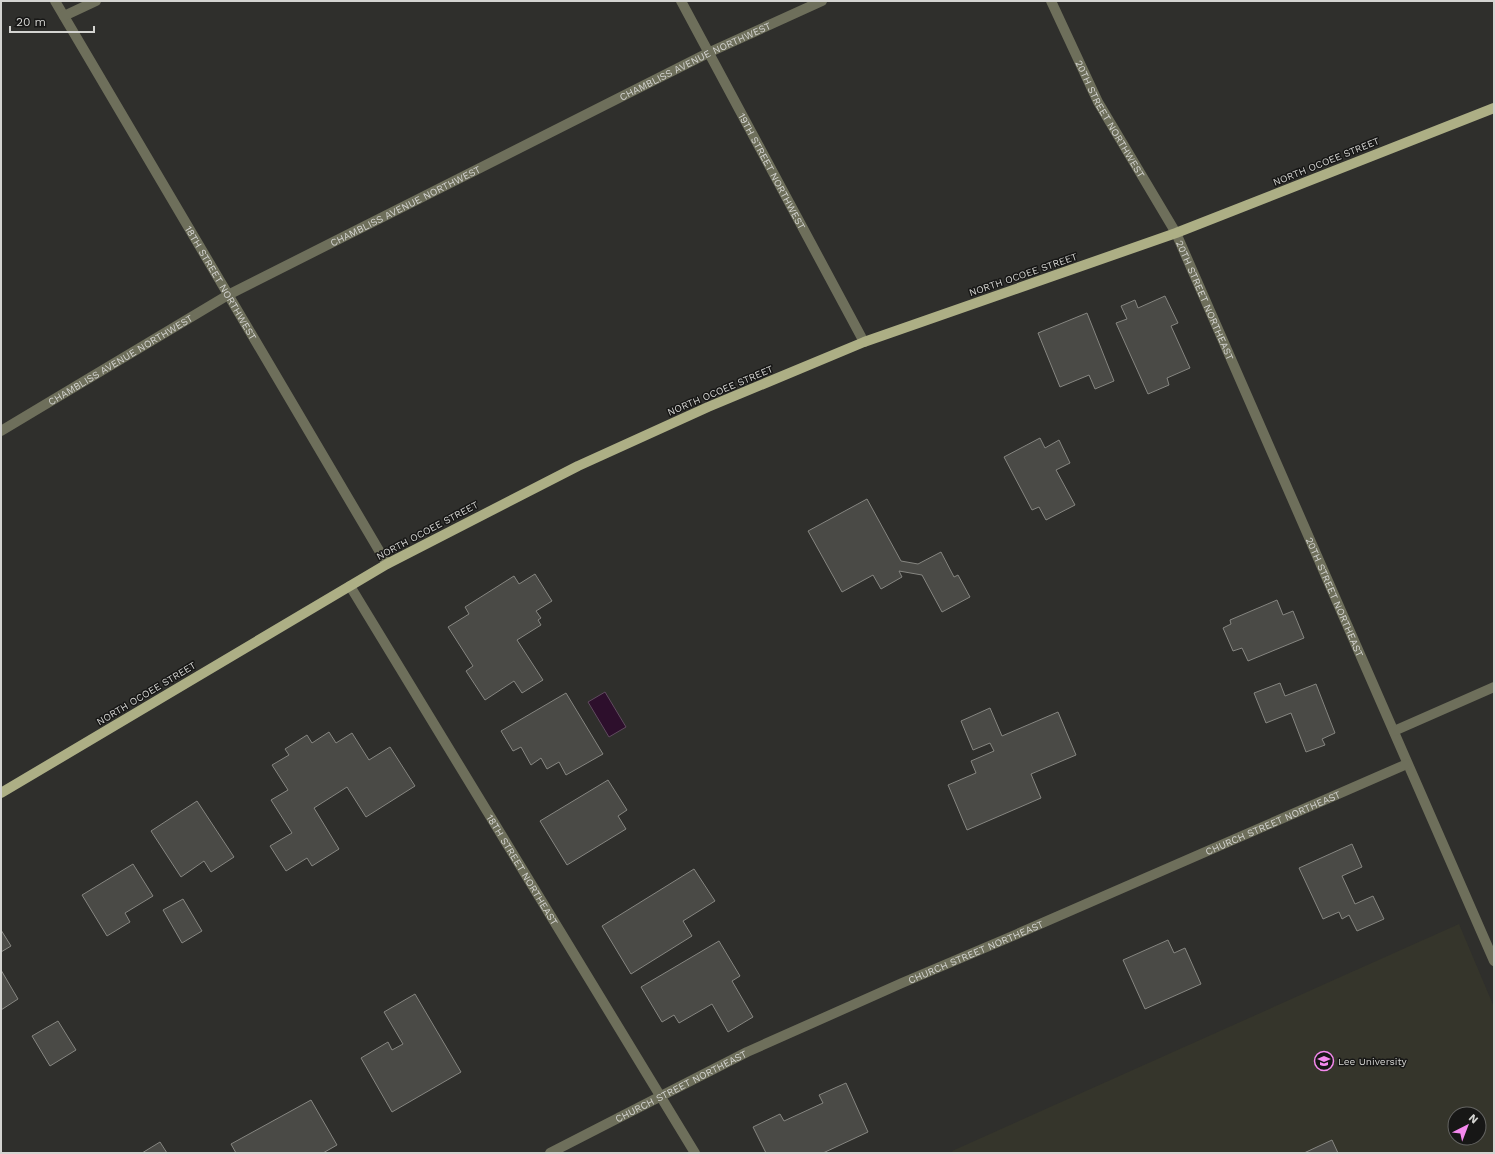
<svg xmlns="http://www.w3.org/2000/svg" width="1495" height="1154" font-family="'Work Sans',sans-serif">
<rect width="100%" height="100%" fill="#2f2f2c"/>
<!-- built -->
<path fill="#35352b" fill-rule="evenodd" d="M1459 924 1494 1007V1153H953L952 1151ZM1455 1114H1479V1138H1455Z"/>
<!-- water -->
<path fill="#2d0f2c" stroke="#5f4a5e" d="M605 692 626 727 609 737 588 702Z"/>
<!-- building -->
<path fill="#4a4a46" stroke="#868681" d="M1165 296 1178 323 1171 326 1190 368 1167 378 1169 385 1148 394 1116 323 1127 319 1121 306 1135 300 1138 308Z
M1087 313 1114 381 1095 389 1089 375 1060 387 1038 333Z
M1040 438 1045 448 1059 440 1070 463 1056 470 1075 505 1046 520 1039 507 1032 510 1004 457Z
M867 499 901 561 918 564 941 552 954 577 958 575 970 597 942 612 922 575 899 571 902 577 881 589 873 575 842 592 808 531Z
M535 574 552 601 536 611 541 618 538 620 541 625 517 640 543 680 522 693 514 681 485 700 466 671 473 666 448 627 469 614 465 607 514 576 519 584Z
M1277 600 1283 615 1293 611 1304 638 1248 661 1242 648 1233 651 1223 628 1231 624 1230 620Z
M1280 683 1285 696 1316 684 1335 733 1322 739 1325 745 1306 752 1291 713 1266 723 1254 693Z
M566 693 603 754 566 775 559 762 547 769 541 758 531 765 521 747 513 751 501 731Z
M990 708 1002 736 1058 712 1076 755 1031 774 1041 798 967 830 948 785 976 773 971 761 994 751 990 743 973 750 961 721Z
M329 732 336 743 352 733 369 760 390 747 415 786 366 817 347 787 314 808 339 849 312 866 307 858 286 871 270 846 292 833 271 800 288 790 272 765 289 755 285 749 307 735 312 743Z
M608 780 627 810 618 816 626 829 567 865 540 821Z
M197 801 234 857 211 872 204 861 181 877 151 831Z
M1352 844 1362 867 1342 876 1355 904 1373 896 1384 919 1357 931 1349 915 1342 919 1339 912 1323 919 1299 868Z
M133 864 153 896 125 913 130 922 107 936 82 895Z
M694 869 715 901 683 921 692 936 631 974 602 926Z
M183 899 202 931 182 943 163 910Z
M1 930 11 946 1 952Z
M1168 940 1174 953 1185 948 1201 984 1145 1009 1123 960Z
M719 941 740 976 732 981 753 1017 728 1032 712 1004 679 1023 674 1015 662 1022 641 987Z
M1 970 18 999 1 1010Z
M415 994 461 1072 392 1112 361 1058 388 1042 392 1050 403 1044 384 1012Z
M58 1021 76 1050 50 1066 32 1036Z
M846 1083 868 1132 823 1153H766L753 1127 780 1114 784 1121 823 1103 819 1095Z
M311 1100 337 1145 323 1153H236L231 1144Z
M1332 1140 1338 1153H1304Z
M160 1142 167 1153H142Z"/>
<g fill="none" stroke-linecap="round" stroke-linejoin="round">
<!-- minor -->
<g stroke="#6e6f5b" stroke-width="10">
<path id="s1" d="M55 1 387 564"/>
<path id="s2" d="M681 1 864 342"/>
<path id="s3" d="M1051 1 1098 102 1176 233 1494 961"/>
<path d="M64 16 96 1"/>
<path id="s4" d="M1 431 228 295 710 52 822 1"/>
<path id="s5" d="M350 586 695 1153"/>
<path d="M1394 731 1494 687"/>
<path id="s6" d="M550 1153 747 1052 902 983 1015 935 1407 764"/>
</g>
<!-- major -->
<path stroke="#adaf85" stroke-width="10" d="M1 793 387 564 578 466 708 407 864 342 1176 233 1494 108"/>
</g>
<!-- icons -->
<defs>
<g id="university-ring" transform="scale(1)"><circle r="9.5" fill="#171716" stroke="#f589ee" stroke-width="1.5"/><path d="M0-5L7-2L0 1L-7-2ZM-4 1L0 2.5L4 1V4Q0 6-4 4Z" fill="#f589ee"/></g>
</defs>
<g fill-rule="evenodd">
<use href="#university-ring" x="1324" y="1061"/>
</g>
<g text-anchor="middle" stroke-width="3" stroke-linejoin="round" paint-order="stroke">
<!-- street labels -->
<g font-size="10" fill="#d4d4d1" stroke="#171716">
<text dy="4" stroke="none"><textPath href="#s4" startOffset="787">CHAMBLISS AVENUE NORTHWEST</textPath></text>
<text dy="4" stroke="none"><textPath href="#s3" startOffset="132">20TH STREET NORTHWEST</textPath></text>
<text transform="translate(1326 161) rotate(-22)" y="4">NORTH OCOEE STREET</text>
<text dy="4" stroke="none"><textPath href="#s2" startOffset="193">19TH STREET NORTHWEST</textPath></text>
<text dy="4" stroke="none"><textPath href="#s4" startOffset="463">CHAMBLISS AVENUE NORTHWEST</textPath></text>
<text transform="translate(1023 274) rotate(-19)" y="4">NORTH OCOEE STREET</text>
<text dy="4" stroke="none"><textPath href="#s1" startOffset="327">18TH STREET NORTHWEST</textPath></text>
<text dy="4" stroke="none"><textPath href="#s3" startOffset="337">20TH STREET NORTHEAST</textPath></text>
<text dy="4" stroke="none"><textPath href="#s4" startOffset="139">CHAMBLISS AVENUE NORTHWEST</textPath></text>
<text transform="translate(720 390) rotate(-23)" y="4">NORTH OCOEE STREET</text>
<text transform="translate(427 530) rotate(-28)" y="4">NORTH OCOEE STREET</text>
<text dy="4" stroke="none"><textPath href="#s3" startOffset="661">20TH STREET NORTHEAST</textPath></text>
<text transform="translate(146 693) rotate(-31)" y="4">NORTH OCOEE STREET</text>
<text dy="4" stroke="none"><textPath href="#s6" startOffset="795">CHURCH STREET NORTHEAST</textPath></text>
<text dy="4" stroke="none"><textPath href="#s5" startOffset="332">18TH STREET NORTHEAST</textPath></text>
<text dy="4" stroke="none"><textPath href="#s6" startOffset="471">CHURCH STREET NORTHEAST</textPath></text>
<text dy="4" stroke="none"><textPath href="#s6" startOffset="147">CHURCH STREET NORTHEAST</textPath></text>
</g>
<!-- poi labels -->
<g font-size="10" fill="#d4d4d1" stroke="#171716" text-anchor="start">
<text x="1338" y="1065">Lee University</text>
</g>
</g>
<!-- border -->
<rect width="1495" height="1154" fill="none" stroke="#d4d4d1" stroke-width="4"/>
<!-- north arrow -->
<g transform="translate(1467 1126) rotate(42)"><circle r="19" fill="#171716" stroke="#636361"/>
<path d="M0-3L7 15L0 10L-7 15Z" fill="#f589ee"/>
<text y="-6" font-size="11" font-weight="bold" text-anchor="middle" fill="#d4d4d1">N</text>
</g>
<!-- scale -->
<path d="M10 26v6h84v-6" fill="none" stroke="#d4d4d1" stroke-width="2"/>
<text x="16" y="26" font-size="12" fill="#d4d4d1" stroke="#171716" stroke-width="3" paint-order="stroke">20 m</text>
</svg>
